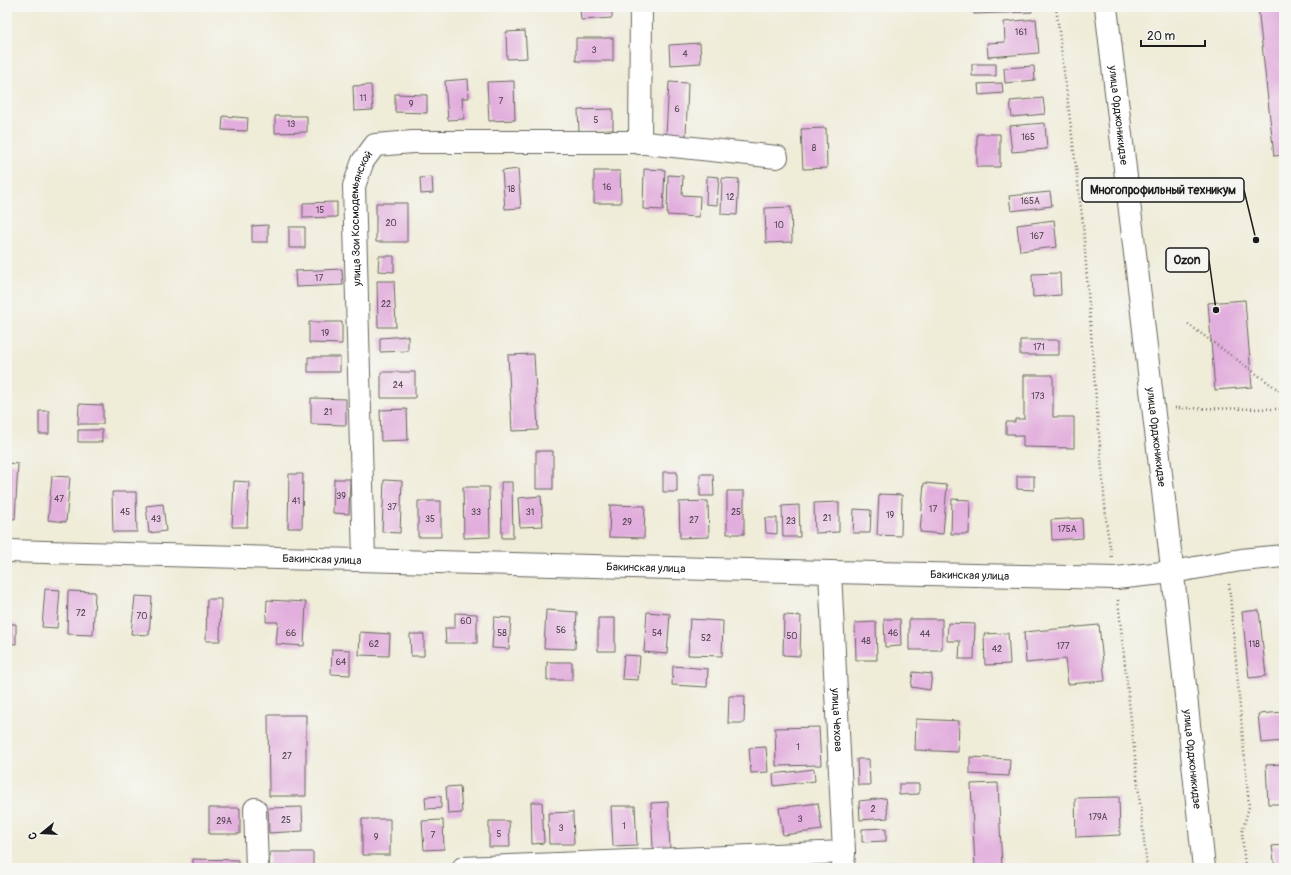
<svg xmlns="http://www.w3.org/2000/svg" width="1291" height="875" font-family="Pangolin,sans-serif">
<rect width="100%" height="100%" fill="#f6f6f2"/>
<filter id="ink" filterUnits="userSpaceOnUse"><feTurbulence type="fractalNoise" baseFrequency=".025" numOctaves="2"/><feDisplacementMap in="SourceGraphic" scale="8" xChannelSelector="R" yChannelSelector="G"/><feConvolveMatrix kernelMatrix="1 2 1 2 8 2 1 2 1" color-interpolation-filters="sRGB"/></filter>
<filter id="wash" filterUnits="userSpaceOnUse"><feTurbulence type="fractalNoise" baseFrequency=".012" numOctaves="4" result="noise"/><feDisplacementMap in="SourceGraphic" scale="16" xChannelSelector="R" yChannelSelector="G"/><feGaussianBlur stdDeviation="0.9" result="paint"/><feColorMatrix in="noise" values="0 0 0 0 0 0 0 0 0 0 0 0 0 0 0 0 0 1.4 0 .05"/><feComposite in="paint" operator="in"/></filter>
<g filter="url(#wash)">
<rect width="100%" height="100%" fill="#efecd8"/>
<g id="blocks">
<!-- building -->
<path fill="#e2aedd" d="M612 7V18L581 20 580 9Z
M974 7H1032V12L974 14Z
M1258 7H1284V155L1274 156Z
M1036 19 1039 53 988 57 987 43 1005 42 1004 22Z
M525 31 527 58 507 59 506 32Z
M576 38H613V61H576Z
M700 43 701 63 670 65 669 45Z
M972 64H996V76H972Z
M1034 66 1035 80 1005 83 1004 68Z
M468 79 469 98H462L464 119 448 120 445 81Z
M514 81 515 120 489 121 487 82Z
M669 82 688 83 686 136 666 135Z
M1002 83 1003 93 979 95 978 84Z
M371 85 373 110 354 111 353 86Z
M395 94 427 95V113L395 112Z
M1043 98 1045 114 1012 117 1010 101Z
M613 109V130L579 131 578 110Z
M223 116 248 118 247 131 222 130Z
M275 116H307V132L275 133Z
M1045 123 1047 149 1012 152 1009 126Z
M826 128 827 168 803 169 801 129Z
M977 134H1000V167H977Z
M518 169 521 208 505 209 502 171Z
M644 169 665 170 663 210 643 209Z
M594 171H620L621 203H594Z
M668 175 683 176 682 195 700 196 699 217 667 215Z
M707 176 719 177 717 205 706 204Z
M432 177 433 193 421 194 420 178Z
M722 178 739 179 737 215 721 214Z
M1050 192 1052 206 1011 211 1009 196Z
M337 202V217L303 218V203Z
M376 203H407V242H376Z
M791 207 792 242 766 243 765 208Z
M1054 220 1057 247 1020 251 1017 225Z
M268 225V242H252V226Z
M289 227H305V248H289Z
M379 256H394V272L378 271Z
M342 269 343 285 296 287 295 271Z
M1060 273 1061 295 1033 297 1032 274Z
M377 281H394L396 327H378Z
M1245 300 1252 387 1215 390 1208 303Z
M309 322H342V344L309 343Z
M408 336V351L380 352V338Z
M1020 340H1059V355H1020Z
M534 354 538 430 512 431 508 355Z
M308 357H340V372H308Z
M381 372H415V398H381Z
M1024 375H1053V417H1074V448L1023 447V436H1015V434H1006V422H1015V419H1024Z
M311 398 346 399V425L311 424Z
M79 404 103 405V424H78Z
M407 409 408 440 381 441 380 410Z
M39 411H49V434H39Z
M78 430H102V442H78Z
M536 451H553V489H536Z
M7 463 18 464 15 519 7 518Z
M663 472H677V492H663Z
M289 474H303L302 528H288Z
M700 474H713L714 496H700Z
M52 476 70 477 66 522 48 520Z
M1017 476H1034V490L1017 489Z
M334 479H350L349 514 333 513Z
M384 480 402 481 400 533 382 532Z
M234 481 249 482 247 527H232Z
M501 482H512L513 538H502Z
M924 483 947 485 943 534 920 532Z
M463 487H489L490 537 464 538Z
M727 491H744V534H727Z
M112 492H136L137 532H113Z
M879 494 902 495 901 536 877 535Z
M541 496 543 526 520 527 518 498Z
M952 499 970 500 969 534H951Z
M418 501H441V537H418Z
M708 501 709 537 680 538 679 502Z
M839 502V532L815 533 814 503Z
M163 504 166 531 149 533 146 506Z
M610 505 645 506 644 538 609 537Z
M799 505 800 537H783L782 506Z
M854 509 871 510 870 533H853Z
M765 518H777V534L766 533Z
M1082 518 1083 538 1052 540 1051 520Z
M45 589 60 590 57 628 42 627Z
M68 591 95 592 93 635 67 634Z
M135 596 152 597 149 635 131 634Z
M207 599H221L220 641H206Z
M267 600 306 602 304 646 276 644 278 622H266Z
M546 610 577 612 575 649 544 648Z
M1259 610 1266 676 1249 678 1242 612Z
M647 612 670 614 667 654 644 652Z
M455 613 477 614V643H446L445 628H455Z
M784 615 801 616 800 656 783 655Z
M494 617 511 618 509 649 492 648Z
M598 618H615V651H598Z
M690 619 723 621 722 656 688 655Z
M884 619H900L901 646 885 647Z
M909 619H942V650H909Z
M876 622 877 660H856L855 623Z
M948 623 975 624 974 659H959L960 641H947Z
M7 624H16V644L7 643Z
M1099 625 1105 681 1068 684 1065 659 1026 663 1024 632Z
M360 632 390 634 389 656 359 655Z
M1008 633 1010 664 985 665 984 634Z
M410 634H424V656H411Z
M332 649 350 650V675L331 674Z
M624 655 640 656 638 680 622 679Z
M547 662H572V680H547Z
M673 666 708 669 707 687 672 685Z
M913 672 932 674 930 690 911 687Z
M729 696H745L744 723H728Z
M1284 712V741L1261 743 1258 714Z
M268 715H306V796H269Z
M916 719 959 721 958 752 915 750Z
M819 727 821 765 776 766 775 728Z
M766 747 768 772 751 773 749 748Z
M970 757 1010 759 1009 776 970 774Z
M857 759H869L870 785H858Z
M1284 764V804H1268L1266 765Z
M814 769 815 781 774 786 773 774Z
M998 783 1002 868H975L971 784Z
M899 784H919V794L899 795Z
M460 786 462 813 448 814 446 787Z
M441 796V808L426 809 425 797Z
M1119 797 1120 835 1076 837 1075 798Z
M886 798 888 818 860 820 859 801Z
M531 802H542L544 843 532 844Z
M668 802 670 849H653L651 803Z
M818 803 822 830 783 835 779 808Z
M611 806H635L637 845 613 846Z
M302 807 303 831 269 833 268 808Z
M209 808H240V834H209Z
M573 812 574 844H549L548 813Z
M362 819H390V855H362Z
M443 820 444 849 424 850 422 821Z
M489 821H509L510 847H489Z
M886 828V841L862 842V829Z
M1284 845V868H1275L1272 846Z
M270 852H313V868H269Z
M193 859 238 860V868H193Z"/>
</g>
</g>
<g filter="url(#ink)">
<use href="#blocks" fill-opacity="0" stroke="#66655e" stroke-width="1"/>
<g fill="none" stroke-linecap="round" stroke-linejoin="round">
<!-- minor casing -->
<g stroke="#66655e" stroke-width="24">
<g id="minor">
<path id="s1" d="M1106 7 1177 610 1204 868"/>
<path d="M640 143 641 7"/>
<path id="s2" d="M7 551 830 572 1116 578 1172 572 1241 560 1284 556"/>
<path id="s3" d="M364 560 354 186 363 161 375 145 413 142H636L777 157"/>
<path id="s4" d="M830 572 844 852 843 868"/>
<path d="M255 809 257 868"/>
<path d="M463 868 844 852"/>
</g>
</g>
<!-- path -->
<path stroke="#66655e" stroke-width="2.5" stroke-dasharray="1 3" stroke-linecap="butt" d="M1056 7 1083 224 1095 387 1107 529 1112 558
M1188 324 1284 394
M1175 408 1284 409
M1229 584 1249 807 1242 832 1245 868
M1118 600 1147 868"/>
<!-- minor -->
<use href="#minor" stroke="#fff" stroke-width="22"/>
</g>
</g>
<g text-anchor="middle" stroke-width="3" stroke-linejoin="round" paint-order="stroke">
<!-- number labels -->
<g font-size="9" fill="#4e404c">
<text x="1021" y="35">161</text>
<text x="594" y="53">3</text>
<text x="685" y="57">4</text>
<text x="363" y="101">11</text>
<text x="501" y="104">7</text>
<text x="411" y="107">9</text>
<text x="677" y="112">6</text>
<text x="596" y="123">5</text>
<text x="291" y="127">13</text>
<text x="1028" y="140">165</text>
<text x="814" y="151">8</text>
<text x="607" y="190">16</text>
<text x="511" y="192">18</text>
<text x="730" y="200">12</text>
<text x="1030" y="204">165А</text>
<text x="320" y="213">15</text>
<text x="391" y="226">20</text>
<text x="779" y="228">10</text>
<text x="1037" y="239">167</text>
<text x="319" y="281">17</text>
<text x="386" y="307">22</text>
<text x="325" y="336">19</text>
<text x="1039" y="350">171</text>
<text x="398" y="388">24</text>
<text x="1038" y="399">173</text>
<text x="328" y="415">21</text>
<text x="341" y="499">39</text>
<text x="59" y="502">47</text>
<text x="296" y="504">41</text>
<text x="392" y="510">37</text>
<text x="933" y="512">17</text>
<text x="125" y="515">45</text>
<text x="476" y="515">33</text>
<text x="530" y="515">31</text>
<text x="736" y="515">25</text>
<text x="890" y="518">19</text>
<text x="827" y="521">21</text>
<text x="156" y="522">43</text>
<text x="430" y="522">35</text>
<text x="694" y="523">27</text>
<text x="791" y="524">23</text>
<text x="627" y="525">29</text>
<text x="1067" y="532">175А</text>
<text x="81" y="616">72</text>
<text x="142" y="619">70</text>
<text x="466" y="624">60</text>
<text x="561" y="633">56</text>
<text x="291" y="636">66</text>
<text x="502" y="636">58</text>
<text x="657" y="636">54</text>
<text x="893" y="636">46</text>
<text x="925" y="637">44</text>
<text x="792" y="639">50</text>
<text x="706" y="641">52</text>
<text x="866" y="644">48</text>
<text x="374" y="647">62</text>
<text x="1254" y="647">118</text>
<text x="1063" y="649">177</text>
<text x="997" y="652">42</text>
<text x="341" y="665">64</text>
<text x="798" y="750">1</text>
<text x="287" y="759">27</text>
<text x="873" y="812">2</text>
<text x="1098" y="820">179А</text>
<text x="800" y="822">3</text>
<text x="286" y="823">25</text>
<text x="224" y="824">29А</text>
<text x="624" y="829">1</text>
<text x="561" y="831">3</text>
<text x="499" y="837">5</text>
<text x="433" y="838">7</text>
<text x="376" y="840">9</text>
</g>
<!-- street labels -->
<g font-size="11" fill="#1c1c1c" stroke="#f6f6f2">
<text dy="4" stroke="none"><textPath href="#s1" startOffset="109">улица Орджоникидзе</textPath></text>
<text dy="4" stroke="none"><textPath href="#s3" startOffset="343">улица Зои Космодемьянской</textPath></text>
<text dy="4" stroke="none"><textPath href="#s1" startOffset="433">улица Орджоникидзе</textPath></text>
<text dy="4" stroke="none"><textPath href="#s2" startOffset="315">Бакинская улица</textPath></text>
<text dy="4" stroke="none"><textPath href="#s2" startOffset="639">Бакинская улица</textPath></text>
<text dy="4" stroke="none"><textPath href="#s2" startOffset="963">Бакинская улица</textPath></text>
<text dy="4" stroke="none"><textPath href="#s4" startOffset="148">улица Чехова</textPath></text>
<text dy="4" stroke="none"><textPath href="#s1" startOffset="757">улица Орджоникидзе</textPath></text>
</g>
</g>
<!-- callouts -->
<path fill="none" stroke="#1c1c1c" stroke-width="1.5" d="M1256 240L1244 190M1216 310L1209 260"/>
<g fill="#1c1c1c" stroke="#f6f6f2" stroke-width="1.5">
<circle cx="1256" cy="240" r="4"/>
<circle cx="1216" cy="310" r="4"/>
</g>
<g fill="#f6f6f2" stroke="#1c1c1c" stroke-width="1.5">
<rect x="1082" y="178" width="162" height="24" rx="4"/>
<rect x="1166" y="248" width="43" height="24" rx="4"/>
</g>
<g font-size="12" text-anchor="middle" font-weight="bold" fill="#1c1c1c">
<text x="1163" y="194">Многопрофильный техникум</text>
<text x="1187" y="264">Ozon</text>
</g>
<!-- margin -->
<rect width="1291" height="875" fill="none" stroke="#f6f6f2" stroke-width="24"/>
<!-- north arrow -->
<g transform="translate(42 833) rotate(252)" stroke="#f6f6f2" stroke-width="3" paint-order="stroke">
<path d="M0-3L7 15L0 10L-7 15Z" fill="#1c1c1c"/>
<text y="-6" font-size="11" font-weight="bold" text-anchor="middle" fill="#1c1c1c">С</text>
</g>
<!-- scale -->
<path d="M1141 40v6h64v-6" fill="none" stroke="#1c1c1c" stroke-width="2"/>
<text x="1147" y="40" font-size="12" fill="#1c1c1c" stroke="#f6f6f2" stroke-width="3" paint-order="stroke">20 m</text>
</svg>
